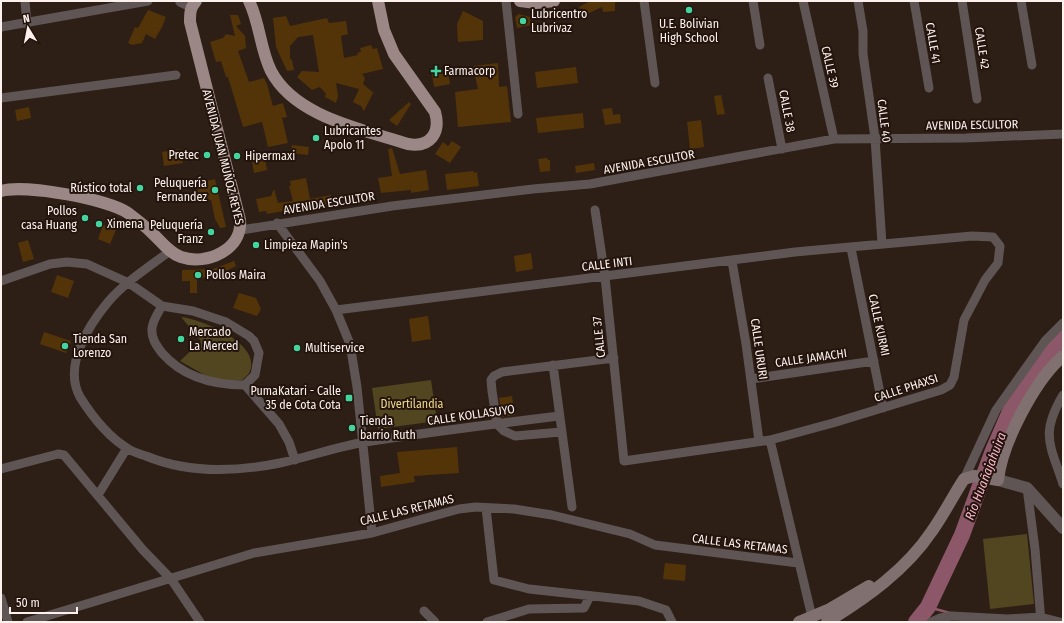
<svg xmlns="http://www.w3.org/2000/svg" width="1064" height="623" font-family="'Fira Sans Condensed',sans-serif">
<rect width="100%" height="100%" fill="#2d1e16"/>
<!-- green -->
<path fill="#514620" d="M181 317C201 319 261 343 250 371 249 374 245 378 242 380L215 381 180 361 201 341Z
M431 380 437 421 378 429 372 388Z
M1027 534 1034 604 990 609 983 539Z"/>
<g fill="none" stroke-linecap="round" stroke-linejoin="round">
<!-- stream -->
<path stroke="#8c5869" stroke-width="2.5" d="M928 607 950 613"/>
<!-- river -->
<path stroke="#8c5869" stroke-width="16" d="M916 622 928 607 962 535 992 453 1020 388 1041 360 1063 337"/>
</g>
<!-- building -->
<path fill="#533408" d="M590 1H615V11L603 12 602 7 583 16 579 7Z
M148 10 166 17 162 27 155 39 146 34 142 43 132 45 128 43 135 27 138 28Z
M463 11 483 21V40L458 42 457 24Z
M519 14 530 17 531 25 517 28 515 17Z
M230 15H238L241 24 236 26 245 36 246 48 238 51 249 82 264 78 267 84 273 106 283 103 287 117 282 118 288 143 268 147 262 122 243 127 228 77H226L221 61 216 62 210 42 223 38 226 34 235 36Z
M286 16 290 26 327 18 329 23 346 21 348 34 341 36 344 58 358 55 357 53 361 52 360 48 371 45 373 49 377 48 383 69 362 74 365 78 363 84 375 94 373 93 364 111 361 106 353 102 359 89 336 83 338 96 336 103 325 97 326 94 320 87 312 90 297 77 302 71 319 72 313 35 298 37 290 46V59L292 60 294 70 287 71 276 47 273 18Z
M498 63 499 87 507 86 511 122 458 127 455 92 478 89 473 66Z
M576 67 578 83 537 88 535 72Z
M448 72 450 84 434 87 432 74Z
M721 95 725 114 717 115 714 96Z
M409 102 411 104 397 126 389 120Z
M29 107 31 118 17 121 15 110Z
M612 108 613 115 620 114 621 123 605 125 602 109Z
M583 113 584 128 538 133 536 118Z
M701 120 704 147 690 149 687 122Z
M452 141 461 147 450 163 435 154 443 142 448 146Z
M292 145 309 147 308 155 291 153Z
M392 148 400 174 426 170 429 190 411 193V190L381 193 378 178 392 176 388 149Z
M180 149 183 163 164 166 162 152Z
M264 152 267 170 254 173 251 155Z
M547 158 548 160H550V171L540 172 538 159Z
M594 163 595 170 576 173 575 166Z
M474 171V173L477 172 479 186 447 190 445 174Z
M306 178 310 199 331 195 334 207 284 214 283 211 267 214 266 211 259 212 256 199 271 196 274 189 278 203 293 201 289 186H291L290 181Z
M215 179 226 227 220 228 215 219 211 200 204 199 203 196H200L198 194 197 183Z
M103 225 116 230 110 244 98 239Z
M28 240 34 259 23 262 18 243Z
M531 253 533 269 516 272 514 256Z
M234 261 236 266 214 277 197 278V293H190V281H182V270L213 269Z
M57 275 74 281 68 298 51 292Z
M239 293 256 298 261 309 257 316 233 308Z
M428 316 431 339 412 342 409 319Z
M44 332 71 341 66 353 40 344Z
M512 396 515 415 502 417 499 398Z
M457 447 459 473 414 476 415 482 381 487 380 476 400 473 397 452Z
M665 563 686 565 685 581 663 579Z"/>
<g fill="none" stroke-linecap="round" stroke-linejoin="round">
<!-- minor -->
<path stroke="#5e5554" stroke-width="9" d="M25 1 27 24
M506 1 518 114
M644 1 655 83
M753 1 760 45
M803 1 834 139
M858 1 863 31V54L875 138 882 244
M914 1 929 88
M962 1 977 99
M1021 1 1032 65
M1 27 148 1
M768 78 782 149
M1 98 176 75
M277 223 320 281 336 310 350 344 357 387 372 533
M241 230 392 206 533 189 590 184 834 139 966 138 1063 134
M851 248 883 408
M170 251C149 267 125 282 108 302 88 326 63 366 80 397 92 416 107 436 127 448 132 452 140 454 146 456 189 474 235 472 280 463 308 457 336 447 365 442 429 432 494 424 559 416
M732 261 746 344 759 441
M1 281 50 264 67 262 87 264 129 283 162 306 193 311 226 322 249 336 254 341 259 353 255 375 245 385C214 385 183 377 162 353 156 345 151 338 152 328 153 320 158 313 162 306
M336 310 795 252 972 236 993 237 1000 246 998 263 985 280 964 320 954 377 950 385 941 390 833 423 770 440 624 461 605 277 595 210
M553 365 572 507
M751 379 874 361
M245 385 279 424 289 442 295 460
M1063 395C1040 434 1050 444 1063 484
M561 432 515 436 504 431 497 424 492 391 491 380 494 376 502 372 614 358
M770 440 812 617
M1 469 58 454 64 455 143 550 171 579 200 622
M964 479 996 410 1045 341 1063 323
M1027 488 1035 549 1041 622
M98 495 127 448
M486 508 494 580 529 589 639 601 666 610 672 622
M1 598 8 622
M424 611 435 622
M27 622 254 553 372 533 459 509 476 507 514 509 552 515 630 534 655 545 798 563
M487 622 529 609 584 608 590 596
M931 622 940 618 952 616 1008 619 1040 617 1060 622"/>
<!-- tertiary -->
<path stroke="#5e5554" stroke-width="12" d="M181 1 192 6
M998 480 1027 488 1063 528"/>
<!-- secondary -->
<path stroke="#807170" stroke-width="12" d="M799 622 830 609 869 586
M827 622C866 598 906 570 932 531 944 514 953 496 964 479L974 476 998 480C1002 443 1035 380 1063 356"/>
<!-- primary -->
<path stroke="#9b8886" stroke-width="12" d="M249 1C260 23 260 49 271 71 295 117 362 129 408 144 430 148 441 133 435 112L394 54 384 30 378 1
M520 1 536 3 554 1
M1 191C24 184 108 199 128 213 136 219 144 225 151 232 161 241 169 253 181 257 207 266 243 249 240 220L190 22C190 13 190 8 196 1"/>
</g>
<!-- markers -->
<g fill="#43d4a0" stroke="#23140d" stroke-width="1.5">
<circle cx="689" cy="10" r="4"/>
<circle cx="523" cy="21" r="4"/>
<path d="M434 65h4v4h4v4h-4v4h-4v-4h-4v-4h4z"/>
<circle cx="316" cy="138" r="4"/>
<circle cx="207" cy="155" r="4"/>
<circle cx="237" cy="156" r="4"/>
<circle cx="140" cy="188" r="4"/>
<circle cx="215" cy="190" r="4"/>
<circle cx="85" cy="218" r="4"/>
<circle cx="99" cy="224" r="4"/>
<circle cx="211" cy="232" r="4"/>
<circle cx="256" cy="245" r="4"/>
<circle cx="198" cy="275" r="4"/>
<circle cx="181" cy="339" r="4"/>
<circle cx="65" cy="346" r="4"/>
<circle cx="297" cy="348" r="4"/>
<rect x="345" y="394" width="8" height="8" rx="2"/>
<circle cx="352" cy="428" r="4"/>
</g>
<g text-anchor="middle" stroke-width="4" stroke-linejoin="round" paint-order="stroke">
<!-- poi labels -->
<g font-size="12" fill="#fcf1ec" stroke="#23140d" text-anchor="start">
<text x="531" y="18">Lubricentro<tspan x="531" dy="14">Lubrivaz</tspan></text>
<text x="689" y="28" text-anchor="middle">U.E. Bolivian<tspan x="689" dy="14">High School</tspan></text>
<text x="444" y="75">Farmacorp</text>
<text x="324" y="135">Lubricantes<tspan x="324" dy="14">Apolo 11</tspan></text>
<text x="199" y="159" text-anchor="end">Pretec</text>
<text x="245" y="160">Hipermaxi</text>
<text x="207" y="187" text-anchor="end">Peluquería<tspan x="207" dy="14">Fernandez</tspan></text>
<text x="132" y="192" text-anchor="end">Rústico total</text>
<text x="77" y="215" text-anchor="end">Pollos<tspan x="77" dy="14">casa Huang</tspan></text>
<text x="107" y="228">Ximena</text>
<text x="203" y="229" text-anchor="end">Peluquería<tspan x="203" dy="14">Franz</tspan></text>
<text x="264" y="249">Limpieza Mapin's</text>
<text x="206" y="279">Pollos Maira</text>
<text x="189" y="336">Mercado<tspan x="189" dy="14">La Merced</tspan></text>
<text x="73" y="343">Tienda San<tspan x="73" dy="14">Lorenzo</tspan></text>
<text x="305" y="352">Multiservice</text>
<text x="341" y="395" text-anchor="end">PumaKatari - Calle<tspan x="341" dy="14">35 de Cota Cota</tspan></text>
<text x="360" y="425">Tienda<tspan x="360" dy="14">barrio Ruth</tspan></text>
</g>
<!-- street labels -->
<g font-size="12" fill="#fcf1ec" stroke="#23140d">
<text transform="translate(933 43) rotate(80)" y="4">CALLE 41</text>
<text transform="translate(982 48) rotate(81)" y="4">CALLE 42</text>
<text transform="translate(830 67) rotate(77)" y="4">CALLE 39</text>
<text transform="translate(787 111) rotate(79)" y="4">CALLE 38</text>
<text transform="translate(884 121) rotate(83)" y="4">CALLE 40</text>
<text transform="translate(972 125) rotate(-1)" y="4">AVENIDA ESCULTOR</text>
<text transform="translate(223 157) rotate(76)" y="4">AVENIDA JUAN MUÑOZ REYES</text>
<text transform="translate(649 162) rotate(-10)" y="4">AVENIDA ESCULTOR</text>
<text transform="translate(329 203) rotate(-9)" y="4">AVENIDA ESCULTOR</text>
<text transform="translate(607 264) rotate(-7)" y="4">CALLE INTI</text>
<text transform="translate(879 325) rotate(78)" y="4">CALLE KURMI</text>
<text transform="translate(599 337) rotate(-96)" y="4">CALLE 37</text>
<text transform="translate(759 349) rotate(82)" y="4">CALLE URURI</text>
<text transform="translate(811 358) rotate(-8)" y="4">CALLE JAMACHI</text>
<text transform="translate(906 388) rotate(-18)" y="4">CALLE PHAXSI</text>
<text transform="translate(471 415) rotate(-8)" y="4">CALLE KOLLASUYO</text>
<text transform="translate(407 510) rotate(-14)" y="4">CALLE LAS RETAMAS</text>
<text transform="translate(740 544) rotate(7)" y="4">CALLE LAS RETAMAS</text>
</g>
<!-- park labels -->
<g font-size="12" fill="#edd788" stroke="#23140d">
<text x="412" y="408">Divertilandia</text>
</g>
<!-- water labels -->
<g font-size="13" font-style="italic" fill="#fab7cb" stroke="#23140d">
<text transform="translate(985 476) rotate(-69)" y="5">Río Huañajahuira</text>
</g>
</g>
<!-- border -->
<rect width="1064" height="623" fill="none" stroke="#fcf1ec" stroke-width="4"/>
<!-- north arrow -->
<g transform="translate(28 28) rotate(350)" stroke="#23140d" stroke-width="3" paint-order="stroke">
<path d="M0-3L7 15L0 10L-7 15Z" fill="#fcf1ec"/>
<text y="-6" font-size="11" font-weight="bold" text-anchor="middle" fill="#fcf1ec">N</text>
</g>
<!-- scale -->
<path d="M10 607v6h67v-6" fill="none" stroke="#fcf1ec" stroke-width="2"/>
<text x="16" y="607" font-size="12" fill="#fcf1ec" stroke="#23140d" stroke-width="3" paint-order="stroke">50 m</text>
</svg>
